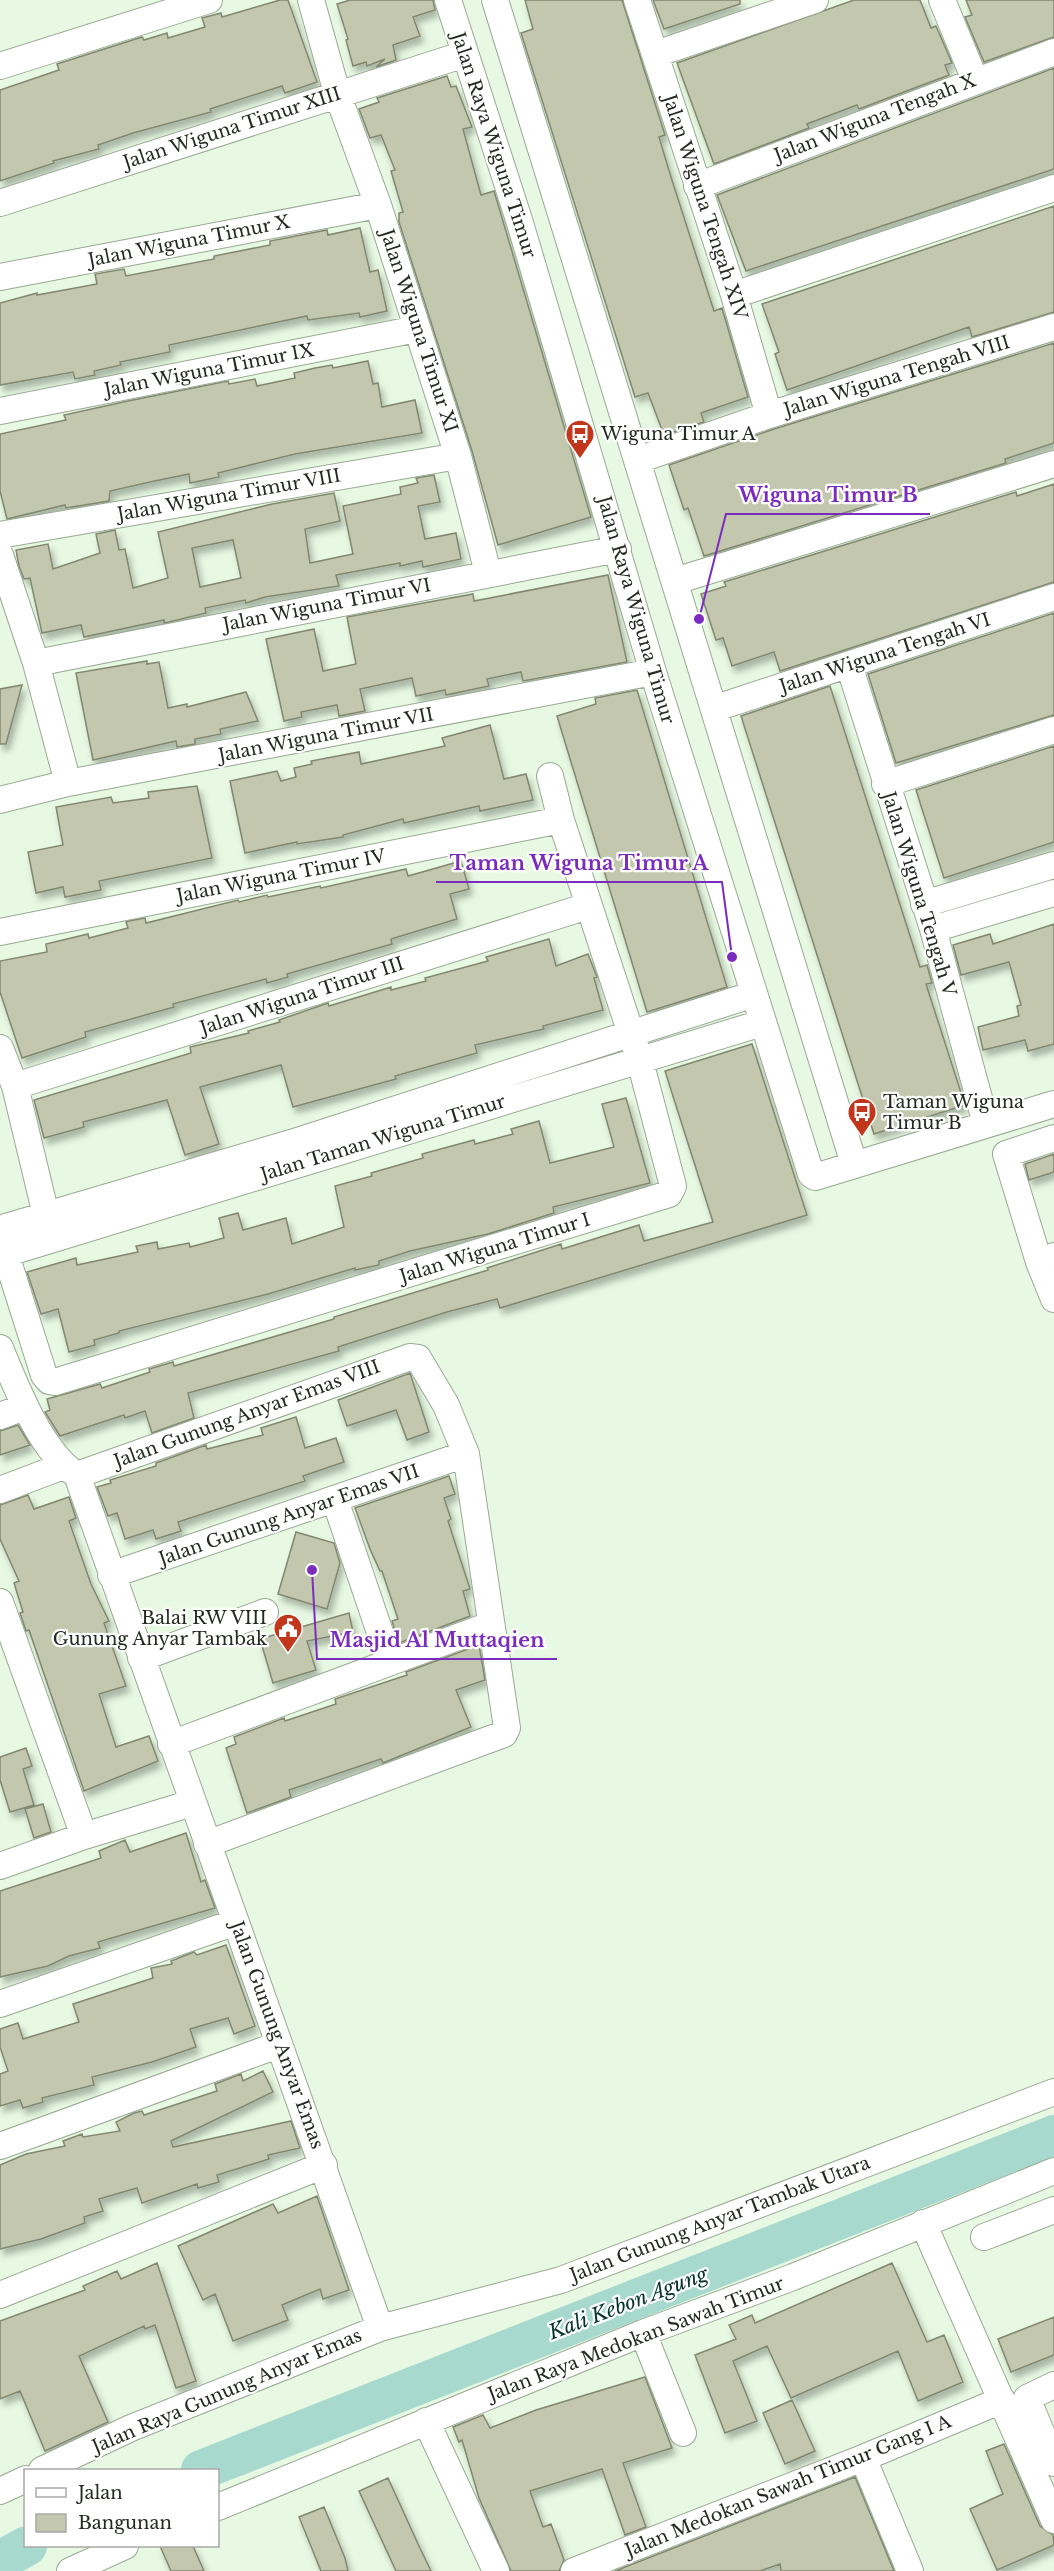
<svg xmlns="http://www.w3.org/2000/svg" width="1054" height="2571" font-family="'Libre Baskerville',serif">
<defs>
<filter id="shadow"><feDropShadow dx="3.5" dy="6" stdDeviation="3" flood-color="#0004"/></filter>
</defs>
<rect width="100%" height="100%" fill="#e7f9e2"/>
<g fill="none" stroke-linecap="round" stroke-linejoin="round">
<!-- river -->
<path stroke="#a7d9ce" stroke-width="40" d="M201 2470 1054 2135
M0 2561 27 2546"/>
</g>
<!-- building -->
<path fill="#c2c7ae" stroke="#82876f" stroke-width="1.5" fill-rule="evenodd" filter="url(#shadow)" d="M280 0H288L317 82 285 93 282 86 210 109 211 112 133 133 98 145 99 149 53 161 54 163 0 181V90L59 70 57 64 142 37 144 40 167 33 168 38 205 27 202 18 221 13 222 17Z
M350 0H433L435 10 413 17 420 36 393 45 396 60 376 67 385 59 367 66 366 62 353 66 346 40 348 39 337 4Z
M525 0H622L665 135 659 137 671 177 714 311 722 308 748 397 701 413 704 422 664 435 648 393 635 397 521 33 533 29Z
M653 0H740V4L664 29Z
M854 0H920L931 28 936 26 952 63 945 65 949 75 859 109 857 105 807 124 809 128 714 164 677 63Z
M966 0H1054V37L984 62 965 17 972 15Z
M1054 68V169L746 271 717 195Z
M447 76 451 87 456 86 472 127 463 129 481 195 494 191 591 517 498 545 472 451 399 222V213L403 212 391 171 395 170 381 135 370 138 359 109 379 102 377 98Z
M1054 206V312L972 337 969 327 787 390 775 354 779 352 762 304Z
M360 228 370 272 378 270 387 311 360 317 359 313 308 320 307 316 169 345 170 352 120 362 121 365 94 371 95 375 75 379 73 372 0 385V303L37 293V295L97 284 95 274 124 269 126 276 214 259V256L270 245V241L327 230 328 235Z
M1054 343V443L1005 459 1006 463 704 556 688 508 684 510 669 465 774 429Z
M368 361 373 384 378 383 382 407 415 400 422 433 295 454 218 473 219 477 190 483 189 474 150 482 110 491 109 501 66 508 65 505 7 519 0 491V434L66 420 64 415 128 401 228 381 229 384 255 379 257 386 295 378 294 373 315 368 332 365 333 368Z
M434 475 440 502 418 506 425 539 456 533 461 559 423 567 422 561 400 566V563L336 575 339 586 265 597 246 603 245 600 205 608 206 613 169 622 164 623V620L84 637 81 625 42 633 30 578 24 579 19 566 16 550 48 544 53 569 100 553 96 534 115 530 119 550 125 549 133 588 168 578 158 532 272 504 334 493 340 521 305 529 310 563 353 554 343 506 401 494 400 487 418 483 416 478ZM233 540 241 578 200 587 192 548Z
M1054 484V582L780 671 774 652 732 666 723 638 716 640 701 594 726 586 724 582 1016 492 1017 496Z
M608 575 627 662 523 681 521 672 487 679 489 686 446 695 445 690 416 696 412 678 360 689 365 711 339 716 337 705 301 712 302 717 284 721 266 639 314 629 323 671 356 664 347 617 473 594 474 601Z
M1054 613V715L896 763 868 674Z
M147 661V664L159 662 168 708 187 704V707L246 692 258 721 220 729 221 734 195 739V744L177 747 176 741 93 760 76 673Z
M22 685 6 744H0V689Z
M830 686 920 967 927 965 932 983 926 984 965 1105 874 1134 741 716Z
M637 690 727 987 647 1012 557 716 596 704 595 698Z
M490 725 504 779 526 774 533 800 480 811 479 806 404 823 403 819 343 835V837L297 844V842L245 853 230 781 277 771 281 781 296 777 294 768 312 764 311 761 359 752 361 764 445 746 442 738Z
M1054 746V842L944 878 916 790Z
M197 786 212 858 99 881 101 890 65 897 63 887 36 893 28 852 63 845 56 807 111 797 113 803 149 798 148 792Z
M461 861 469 889 450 894 457 919 391 939 392 944 287 974 288 977 267 983 266 979 173 1004 174 1007 85 1032 86 1037 22 1058 0 992V961L47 952 46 944 88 934 89 938 128 928 126 922 129 921 145 918 146 923 238 900 239 902 267 895 268 897 320 886 321 888 406 869 408 876Z
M1054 924V1044L1028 1051 1025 1040 983 1050 978 1027 1019 1016 1017 1006 1021 1005 1009 962 961 975 953 945 990 934 993 944Z
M549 939 556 966 588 954 597 977 594 978 603 1010 543 1026 544 1029 475 1045 477 1053 395 1076 396 1079 293 1107 281 1065 200 1087 219 1144 185 1155 167 1100 83 1122 84 1127 44 1138 34 1100 191 1053 190 1047 249 1033 248 1031 280 1022 279 1020 328 1003 329 1006 391 987V990L426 981 425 978 488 961 486 957Z
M752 1044 807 1215 500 1308 497 1299 447 1312 338 1347 339 1351 188 1393 194 1418 152 1433 145 1411 125 1418 124 1415 60 1436 45 1412 50 1410 47 1399 100 1384 102 1388 150 1372 149 1369 173 1362 174 1366 334 1319V1317L488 1270 487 1268 561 1244 562 1249 639 1225 644 1241 713 1222 665 1071Z
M626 1098 650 1183 553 1207 554 1213 488 1234 410 1251 379 1261V1265L355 1270V1268L268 1294 119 1331V1333L94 1340 95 1345 69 1352 58 1309 41 1314 27 1272 76 1258 77 1265 138 1252 136 1246 157 1242 158 1249 189 1243 190 1247 224 1238 219 1218 238 1213 243 1230 286 1218 292 1244 344 1227 335 1186 372 1176 371 1173 423 1158 422 1154 474 1140 475 1144 513 1134 511 1129 539 1121 550 1163 614 1147 602 1104Z
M1054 1154V1172L1029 1180 1025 1164Z
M410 1373 429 1432 407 1440 396 1410 347 1426 338 1400Z
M296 1417 305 1448 336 1438 344 1462 303 1476 305 1481 178 1522 181 1531 156 1539 153 1530 125 1539 117 1513 108 1516 97 1487 111 1483 110 1480 156 1466V1463L206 1445 207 1449 263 1435 261 1428Z
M18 1425 30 1445 0 1455V1431Z
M449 1476 455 1494 444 1498 451 1519 448 1521 470 1589 463 1591 470 1616 399 1643 392 1621 398 1619 382 1571H380L370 1549 355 1508Z
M28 1495 34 1509 69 1497 76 1518 69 1521 91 1584 109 1621 104 1623 126 1686 99 1694 116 1747 149 1736 158 1761 84 1791 29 1630 26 1631 20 1613 23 1612 14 1583 19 1581 0 1539V1505Z
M296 1532 334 1543 340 1563 327 1609 278 1594Z
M349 1613 353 1632 307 1641 316 1670 273 1683 260 1639Z
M479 1645 485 1680 456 1690 471 1727 383 1763 381 1759 289 1790 291 1797 247 1813 226 1748 236 1744 234 1737 284 1718 285 1721 336 1704 335 1699 407 1675 406 1672Z
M26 1748 32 1766 23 1769 34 1805 10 1812 0 1780V1757Z
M43 1804 51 1832 34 1838 25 1809Z
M186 1833 201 1882 205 1880 215 1908 98 1942 100 1948 69 1956 48 1966 0 1977V1891L101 1858 99 1851 125 1840 130 1852Z
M226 1945 255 2026 234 2034 228 2018 190 2029 196 2047 152 2062 92 2077 94 2085 42 2098 43 2102 23 2108 20 2100 0 2106V2074L8 2071 0 2047V2029L18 2023 23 2039 79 2022 73 2004 153 1978 151 1968 172 1964 171 1961 194 1952 197 1955Z
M263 2071 273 2092 171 2141 173 2147 291 2121 300 2148 268 2155 269 2159 217 2175 219 2182 198 2188 197 2184 142 2203 137 2188 99 2199 103 2211 84 2217 85 2223 41 2239 0 2249V2165L26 2154 65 2146 63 2141 82 2134 83 2137 120 2131 116 2122 134 2113 142 2111 144 2115 217 2091 215 2084 241 2074 243 2081Z
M317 2196 349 2290 323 2299 320 2289 282 2305 288 2320 233 2341 215 2294 203 2300 178 2246 273 2204 278 2213Z
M157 2263 196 2381 176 2388 155 2325 145 2329 144 2326 79 2356 108 2422 45 2451 20 2391 0 2399V2321L85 2290 83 2286 117 2271 121 2279Z
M892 2263 927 2342 944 2335 963 2382 918 2401 898 2351 791 2398 767 2346 733 2361 757 2421 725 2433 695 2355 736 2339 729 2325 752 2315 755 2323Z
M1054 2317V2355L1011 2372 998 2339Z
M645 2377 672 2448 623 2463 646 2527 625 2535 602 2469 530 2491 543 2527 551 2524 564 2560 559 2571H511L479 2498 462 2440 459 2442 453 2427 483 2415 490 2428 536 2410Z
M792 2400 815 2451 785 2464 763 2413Z
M1004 2444 1040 2526 1053 2535 1054 2545 997 2570 970 2509 1003 2494 986 2451Z
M855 2477 894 2571H781L780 2564 760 2571H615Z
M388 2478 419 2546 431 2571H396L359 2491Z
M324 2507 345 2558 348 2571H321L299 2517Z
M160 2546H193L204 2571H171Z"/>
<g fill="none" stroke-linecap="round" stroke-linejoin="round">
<!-- minor casing -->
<g stroke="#99a993" stroke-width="28">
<path id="minor" d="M311 0 337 93 378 205 458 456 488 573
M448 0 520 223 653 672 811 1174 815 1177 1054 1104
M495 0 854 1164
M637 0 734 295 769 415
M942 0 975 80
M656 54 815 0
M0 66 209 0
M697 186 1054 52
M0 203 465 54
M0 277 378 205
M734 295 1054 188
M0 411 417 329
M638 460 769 415 1054 327
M0 535 458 456
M0 555 36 663 68 783
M675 581 1054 464
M36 663 618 549
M849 665 933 929 986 1124
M716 708 1054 597
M885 784 1054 730
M0 800 68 783 653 672
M924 904 1054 865
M933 929 1054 893
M0 932 561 820
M0 1048 15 1086 46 1215
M15 1086 588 906
M0 1233 6 1227 291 1143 754 994
M0 1236 44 1375 49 1381 55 1382 669 1194 673 1186 640 1061 561 820 550 776
M4 1254 762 1023
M1054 1256 1039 1262 1054 1299
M1039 1262 1006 1154 1054 1138
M0 1348C16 1387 41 1452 77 1475L380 2328
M0 1416 24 1407
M77 1475 410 1357 418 1358 446 1405 466 1454 507 1728 504 1734 207 1844
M0 1490 63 1466
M335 1500 390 1662
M111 1575 466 1454
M0 1602 84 1836
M141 1658 265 1612
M171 1744 490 1625
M0 1866 84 1836 192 1803
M0 2004 236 1922
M0 2146 278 2045
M923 2223 1054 2520
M984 2237 1054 2210
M0 2295 324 2165
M643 2333 683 2433
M1054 2385 1027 2398 1054 2463
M426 2421 496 2571
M863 2458 910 2571
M42 2470 131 2428 380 2328 561 2280 1054 2092
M0 2491 26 2479
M218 2507 643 2333 793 2277 1054 2171
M70 2571 125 2546
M574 2571 863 2458 1002 2400"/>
</g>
<!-- minor -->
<use href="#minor" stroke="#fff" stroke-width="26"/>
</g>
<!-- icons -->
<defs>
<g id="bus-pin" transform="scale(1.5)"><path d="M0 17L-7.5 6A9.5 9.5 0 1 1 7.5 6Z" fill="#c2371b" stroke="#fff"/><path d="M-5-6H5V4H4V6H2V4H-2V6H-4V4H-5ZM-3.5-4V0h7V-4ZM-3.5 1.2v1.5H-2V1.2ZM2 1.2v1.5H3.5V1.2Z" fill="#fff"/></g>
<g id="civic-pin" transform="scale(1.5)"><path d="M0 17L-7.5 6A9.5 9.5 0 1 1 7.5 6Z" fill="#c2371b" stroke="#fff"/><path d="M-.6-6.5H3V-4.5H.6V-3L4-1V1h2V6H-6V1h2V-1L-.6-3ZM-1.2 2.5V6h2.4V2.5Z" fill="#fff"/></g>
</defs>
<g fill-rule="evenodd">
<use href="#bus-pin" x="580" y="434"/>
<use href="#bus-pin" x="862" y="1112"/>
<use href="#civic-pin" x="288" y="1628"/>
</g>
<g text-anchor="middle" stroke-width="4.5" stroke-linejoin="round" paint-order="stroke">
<!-- street labels -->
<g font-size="18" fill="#232a21" stroke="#fff">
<text transform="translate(875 118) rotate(-21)" y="6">Jalan Wiguna Tengah X</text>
<text transform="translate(232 128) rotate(-18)" y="6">Jalan Wiguna Timur XIII</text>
<text transform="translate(494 145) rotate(72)" y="6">Jalan Raya Wiguna Timur</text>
<text transform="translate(705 207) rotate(72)" y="6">Jalan Wiguna Tengah XIV</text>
<text transform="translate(189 241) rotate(-11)" y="6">Jalan Wiguna Timur X</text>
<text transform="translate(419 331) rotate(72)" y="6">Jalan Wiguna Timur XI</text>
<text transform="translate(209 370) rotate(-11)" y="6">Jalan Wiguna Timur IX</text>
<text transform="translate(897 376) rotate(-17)" y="6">Jalan Wiguna Tengah VIII</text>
<text transform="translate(229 495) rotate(-10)" y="6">Jalan Wiguna Timur VIII</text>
<text transform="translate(327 605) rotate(-11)" y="6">Jalan Wiguna Timur VI</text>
<text transform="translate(636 610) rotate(74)" y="6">Jalan Raya Wiguna Timur</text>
<text transform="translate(885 653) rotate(-18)" y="6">Jalan Wiguna Tengah VI</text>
<text transform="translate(326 735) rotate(-11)" y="6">Jalan Wiguna Timur VII</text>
<text transform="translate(281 876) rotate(-11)" y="6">Jalan Wiguna Timur IV</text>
<text transform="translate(919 894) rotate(73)" y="6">Jalan Wiguna Tengah V</text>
<text transform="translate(302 996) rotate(-18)" y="6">Jalan Wiguna Timur III</text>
<text transform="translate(383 1138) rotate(-17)" y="6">Jalan Taman Wiguna Timur</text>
<text transform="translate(495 1248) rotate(-17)" y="6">Jalan Wiguna Timur I</text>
<text transform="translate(247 1414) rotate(-20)" y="6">Jalan Gunung Anyar Emas VIII</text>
<text transform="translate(289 1515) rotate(-19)" y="6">Jalan Gunung Anyar Emas VII</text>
<text transform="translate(277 2035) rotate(70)" y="6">Jalan Gunung Anyar Emas</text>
<text transform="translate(720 2219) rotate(-21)" y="6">Jalan Gunung Anyar Tambak Utara</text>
<text transform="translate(636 2339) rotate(-21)" y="6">Jalan Raya Medokan Sawah Timur</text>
<text transform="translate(227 2391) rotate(-23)" y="6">Jalan Raya Gunung Anyar Emas</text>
<text transform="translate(788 2486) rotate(-22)" y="6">Jalan Medokan Sawah Timur Gang I A</text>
</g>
<!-- poi labels -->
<g font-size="18" fill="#232a21" stroke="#fff" text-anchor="start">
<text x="601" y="440">Wiguna Timur A</text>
<text x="883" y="1108">Taman Wiguna<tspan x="883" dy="21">Timur B</tspan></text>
<text x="267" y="1624" text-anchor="end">Balai RW VIII<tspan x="267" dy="21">Gunung Anyar Tambak</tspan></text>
</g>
<!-- water labels -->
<g font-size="20" font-style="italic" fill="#05352d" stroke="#fff">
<text transform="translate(628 2303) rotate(-21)" y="7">Kali Kebon Agung</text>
</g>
</g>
<!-- callouts -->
<path fill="none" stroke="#7b2cbf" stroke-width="2" d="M699 619L726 514H930M732 957L722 882H436M312 1570L317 1659H557"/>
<g fill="#7b2cbf" stroke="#fff" stroke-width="2">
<circle cx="699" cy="619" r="6"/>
<circle cx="732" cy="957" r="6"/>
<circle cx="312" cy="1570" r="6"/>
</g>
<g font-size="20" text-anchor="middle" font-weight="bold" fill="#7b2cbf" stroke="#fff" stroke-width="4.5" stroke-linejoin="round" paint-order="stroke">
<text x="828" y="502">Wiguna Timur B</text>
<text x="579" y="870">Taman Wiguna Timur A</text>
<text x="437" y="1647">Masjid Al Muttaqien</text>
</g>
<!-- legend -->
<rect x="24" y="2469" width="195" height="78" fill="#ffffff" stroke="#a7aaa6" stroke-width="1.5"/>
<rect x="36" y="2488" width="30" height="9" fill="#ffffff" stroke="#a7aaa6" stroke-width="1.5"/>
<text x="78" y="2499" font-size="18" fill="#232a21">Jalan</text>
<rect x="36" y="2514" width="30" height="18" fill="#c2c7ae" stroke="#a7aaa6" stroke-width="1.5"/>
<text x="78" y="2529" font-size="18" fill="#232a21">Bangunan</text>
</svg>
